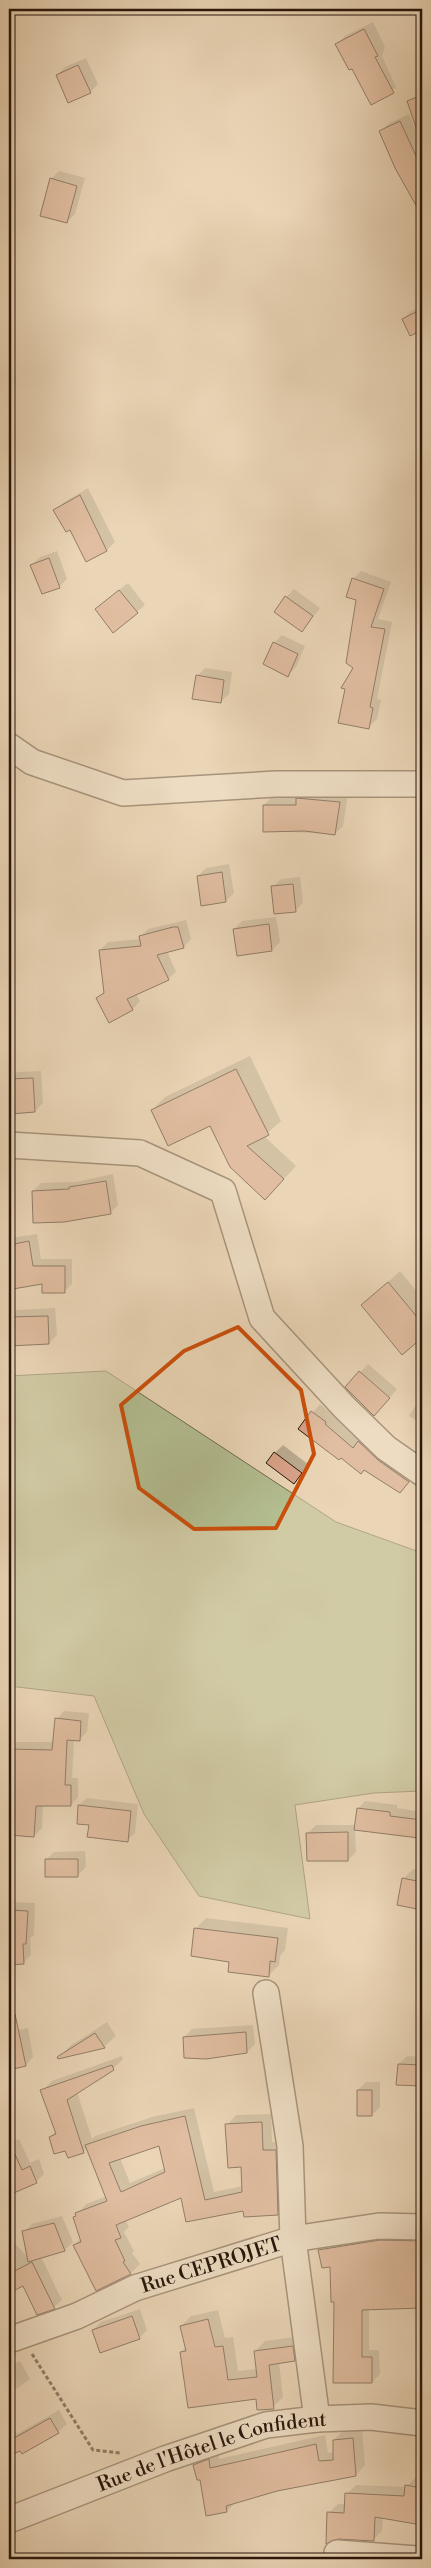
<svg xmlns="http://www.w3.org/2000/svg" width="431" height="2568" font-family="'Libre Bodoni',serif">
<rect width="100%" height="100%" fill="#ead5b6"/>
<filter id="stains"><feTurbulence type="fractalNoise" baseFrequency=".004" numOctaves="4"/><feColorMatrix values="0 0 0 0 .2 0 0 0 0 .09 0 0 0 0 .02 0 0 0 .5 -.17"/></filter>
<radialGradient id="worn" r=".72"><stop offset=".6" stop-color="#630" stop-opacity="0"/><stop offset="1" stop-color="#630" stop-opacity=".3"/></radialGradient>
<!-- green -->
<path fill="#b3be91" stroke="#6d6a4e" d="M106 1371 336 1522 422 1553V1791L374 1793 295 1805 310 1919 199 1896 144 1814 94 1696 9 1686V1376Z"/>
<!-- shadow -->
<path fill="#0003" fill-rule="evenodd" d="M373 22 385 47 382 56 396 87 388 95 353 67 337 44 345 36Z
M86 58 98 84 90 92 57 75 65 67Z
M409 114 422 145V213L380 132 388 124Z
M59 171 85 178 75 214 67 222 51 179Z
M9 279H11L15 406 9 412Z
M422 306V329L410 334 403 319 411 311Z
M9 480 10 512 9 514Z
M88 488 115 542 107 550 86 560 71 528 55 510 63 503Z
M57 551 67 579 59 587 32 565 40 557Z
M361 571 391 582 378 619 392 622 377 699 381 700 377 719 369 727 355 668 357 600 353 579Z
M128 583 145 605 137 612 104 602Z
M294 589 320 608 302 631 286 597Z
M282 635 305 646 296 667 288 675 274 643Z
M205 668 232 672 229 694 221 702 197 676Z
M305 791 348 794 343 826 335 834 264 831V805L272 797 299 798Z
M229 864 234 893 226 901 198 876 206 868Z
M9 876 14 879 9 888Z
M300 877 303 903 295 911 273 887 281 879Z
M276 917 280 942 272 950 234 929 242 921Z
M186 920 191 939 184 947 167 951 176 972 168 979 136 994 140 1001 133 1009 97 998 105 991 100 950 108 942 141 939 140 937 148 929Z
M250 1056 281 1121 264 1136 296 1166 278 1185 210 1124 152 1110 165 1097Z
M41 1071 43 1103 35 1111 9 1080 17 1072Z
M113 1174 118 1205 110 1213 33 1191 41 1183 76 1182Z
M37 1234 41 1259H72V1284L64 1292 43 1282 9 1285V1238Z
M400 1271 422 1298V1337L403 1353 363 1305Z
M55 1308 57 1335 49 1343 10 1345 9 1318 16 1310Z
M368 1364 397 1389 382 1407 347 1387Z
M422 1396V1424L409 1416Z
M320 1404 361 1440 416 1473 408 1483 364 1469 361 1473 300 1428Z
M283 1445 309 1465 293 1482 275 1453Z
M9 1701H14V1742H54L57 1719 64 1711 89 1713 87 1732 79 1740 74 1739 72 1778H78V1797L71 1805H43L42 1828 34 1836 9 1834Z
M87 1798 138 1804 135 1833 127 1841 90 1823 79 1805Z
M365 1801 397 1805V1808L422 1812V1837L355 1829 356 1852 348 1860 308 1833 316 1825H356L358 1809Z
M85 1851 86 1867 78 1875 46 1860 54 1852Z
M413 1869 422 1870V1908L398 1904 403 1879Z
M9 1902 35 1903 34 1935 30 1938 31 1955 23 1963 9 1964Z
M206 1918 288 1928 285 1950 280 1956 279 1965 268 1976 230 1961 192 1955 196 1928Z
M107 2022 116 2036 104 2047 59 2057 70 2046Z
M253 2025 255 2044 247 2052 184 2037 192 2029Z
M28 2028 33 2057 26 2065 10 2068 14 2087 9 2092V2032Z
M122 2056 123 2059 113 2069 77 2092 92 2139 95 2136 152 2117 194 2108 214 2192 243 2186 242 2166 227 2125 236 2115 271 2114 272 2142H284L287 2204 277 2213 182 2196 126 2220 129 2227 124 2232 134 2251 132 2253 140 2264 131 2273 97 2289 74 2245 81 2238 75 2217 86 2204 107 2196 87 2148 83 2152 66 2149 50 2137 56 2131 42 2091 52 2081ZM160 2144 165 2168 130 2183 120 2158Z
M407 2056 422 2057V2085L398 2084 399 2064Z
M366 2082H380V2107L372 2115 358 2090Z
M19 2139 30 2163 39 2159 44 2174 36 2182 9 2194V2143Z
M62 2216 73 2242 65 2250 41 2257 62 2300 54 2307 23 2284 9 2292V2237L29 2259 24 2232 32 2224Z
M410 2232H422V2255L400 2253 398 2266 422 2271V2307L369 2309V2350H379L380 2374 372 2382 335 2301 331 2265 319 2250 327 2242 404 2234 402 2240Z
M140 2309 147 2330 139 2338 93 2330 101 2322Z
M218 2310 225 2338 233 2337 238 2371 257 2369 255 2351 265 2341 302 2336 304 2350 294 2360 279 2362 283 2397 273 2407 181 2352 186 2347 181 2326 191 2316Z
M20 2361 30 2379 9 2394V2367Z
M59 2410 67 2424 58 2432 9 2455V2424L12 2422 17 2434Z
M362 2429 365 2465 356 2475 277 2490 236 2502 227 2511 201 2478 195 2465 204 2456 218 2451 219 2459 325 2435 328 2453 334 2452V2440L343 2431Z
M416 2477 422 2478V2524L383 2517 382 2531 373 2540 329 2513 338 2504H346L347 2494 356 2485 406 2487Z"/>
<!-- building -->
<path fill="#d8a288" stroke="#27150b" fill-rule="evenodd" d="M364 29 378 56 375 57 394 93 371 105 352 69 349 70 335 44Z
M78 65 91 93 68 103 56 75Z
M422 95V139H420L407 101Z
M400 121 422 169V216L395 168 379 131Z
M50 178 77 186 67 223 40 216Z
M422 309V330L410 336 402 319Z
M80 495 107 551 86 562 70 530 66 532 53 510Z
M49 558 60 588 42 594 30 565Z
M352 578 384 589 371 627 385 629 370 707 373 708 369 729 338 723 345 689 341 688 353 668 346 663 356 600 346 597Z
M119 590 138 613 113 633 95 609Z
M285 596 313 616 302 632 274 612Z
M273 642 298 654 288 677 263 664Z
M196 675 224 680 221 703 192 699Z
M296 798 340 802 335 835 305 831 263 832V805H296Z
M222 872 226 902 201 906 197 876Z
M293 884 296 912 274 914 271 886Z
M269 924 272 951 237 956 233 929Z
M173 927H178L184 948 157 955 169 980 127 999 133 1010 109 1023 96 998 104 993 99 950 141 946 139 936Z
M236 1069 269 1135 247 1146 284 1179 265 1200 230 1167 210 1126 168 1146 151 1110Z
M33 1078 35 1112 10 1114 9 1079Z
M106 1181 111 1214 64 1222 33 1223 32 1191 69 1189V1187Z
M29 1241 33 1266H65V1293H42V1284L13 1289 9 1267V1245Z
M388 1282 422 1323V1338L402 1355 361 1305Z
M48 1316 49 1344 9 1346V1317Z
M359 1371 390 1398 374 1416 345 1387Z
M311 1411 326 1422 325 1424 353 1448 358 1441 378 1460 409 1482 400 1493 364 1470 361 1474 341 1458 339 1460 298 1429Z
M274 1452 302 1473 294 1484 266 1463Z
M55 1718 81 1721 80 1741 67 1740 65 1785H71V1806H36L34 1837 9 1835V1749L52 1750Z
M78 1805 131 1811 128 1842 87 1837 89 1825 77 1824Z
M357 1808 390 1812V1816L422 1820 419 1838 354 1830Z
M348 1832V1861H307L306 1833Z
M45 1859H78V1877H45Z
M402 1878 422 1882V1910L397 1905Z
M9 1910 28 1911 26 1944H23L24 1964 9 1965Z
M194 1928 278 1938 275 1962 270 1961 269 1977 228 1972 229 1962 191 1956Z
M9 2014H15L26 2066 9 2070Z
M246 2032 247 2053 206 2059 184 2058 183 2037Z
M95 2033 105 2048 58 2059 57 2057Z
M398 2064 422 2065V2086L396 2085Z
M112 2065 114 2070 67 2100 84 2153 68 2158 65 2151 54 2154 49 2137 56 2134 40 2090Z
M357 2090H372V2116H357Z
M185 2116 205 2200 242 2192 241 2167 228 2168 225 2124 262 2122 263 2150H276L278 2215 244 2217 243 2211 186 2222 181 2198 116 2225 121 2238 115 2240 125 2261 123 2262 131 2274 96 2291 73 2245 81 2242 73 2217 76 2216 75 2213 107 2201 85 2145 141 2126ZM159 2146 165 2172 121 2192 109 2163Z
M9 2141 22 2170 30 2166 37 2183 9 2195Z
M54 2223 65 2251 28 2262 22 2231Z
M380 2240 422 2241 418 2280H422V2308L362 2310V2357H372V2383H333L334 2302H331L330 2267 322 2268 318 2250Z
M32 2262 55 2309 37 2315 23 2286 9 2293V2274Z
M132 2316 140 2339 100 2353 92 2330Z
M208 2319 215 2347 223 2346 228 2380 257 2377 254 2351 293 2346 295 2361 269 2365 274 2409 257 2410 256 2399 188 2408 180 2352 186 2351 180 2326Z
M50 2418 59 2433 22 2454 20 2451 9 2456V2441Z
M353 2438 356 2476 277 2491 226 2506 227 2512 206 2516 200 2480H197L193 2465 209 2459 210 2468 316 2444 319 2461 333 2460V2440Z
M405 2485 422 2488V2525L375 2517 374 2541 338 2539 326 2544 327 2512 344 2513 345 2493 404 2496Z"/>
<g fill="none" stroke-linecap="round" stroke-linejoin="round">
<!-- minor casing -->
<g stroke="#584536" stroke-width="28">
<g id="minor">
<path d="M9 746 32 762 123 793 276 784H422"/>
<path d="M9 1145 140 1153 223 1191 262 1318 344 1407 386 1448 422 1473"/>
<path d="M266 1993 290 2146 293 2239 317 2419"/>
<path id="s1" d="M9 2340 77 2316 135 2288 293 2239 379 2226 422 2227"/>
<path id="s2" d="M9 2520 165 2459 266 2425 317 2419 371 2417 422 2423"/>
<path d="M337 2553 417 2559"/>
</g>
</g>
<!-- path -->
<path stroke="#27150b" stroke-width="3" stroke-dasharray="4 2.5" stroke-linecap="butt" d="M32 2354 93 2450 120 2453"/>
<!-- minor -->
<use href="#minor" stroke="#f1e4d0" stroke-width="25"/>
</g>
<!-- marked area -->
<path d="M0 0H431V2568H0ZM238 1327 301 1390 314 1454 276 1528 194 1529 139 1488 121 1405 184 1351Z" fill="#ead5b6" fill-opacity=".55" fill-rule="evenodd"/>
<path fill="none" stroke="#cb4f0c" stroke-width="4" stroke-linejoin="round" d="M238 1327 301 1390 314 1454 276 1528 194 1529 139 1488 121 1405 184 1351Z"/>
<g text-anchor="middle" stroke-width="4" stroke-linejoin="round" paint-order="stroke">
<!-- street labels -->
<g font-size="20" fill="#27150b" stroke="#f1e4d0">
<text dy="7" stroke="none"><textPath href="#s1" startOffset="216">Rue CEPROJET</textPath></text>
<text dy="7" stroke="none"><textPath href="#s2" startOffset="215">Rue de l'Hôtel le Confident</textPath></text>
</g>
</g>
<!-- margin -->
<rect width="431" height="2568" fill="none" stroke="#ead5b6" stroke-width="30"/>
<rect x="10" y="10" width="411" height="2548" fill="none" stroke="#27150b" stroke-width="2.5"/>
<rect x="15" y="15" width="401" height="2538" fill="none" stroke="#27150b"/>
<rect width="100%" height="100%" filter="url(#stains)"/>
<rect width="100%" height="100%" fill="url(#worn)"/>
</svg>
